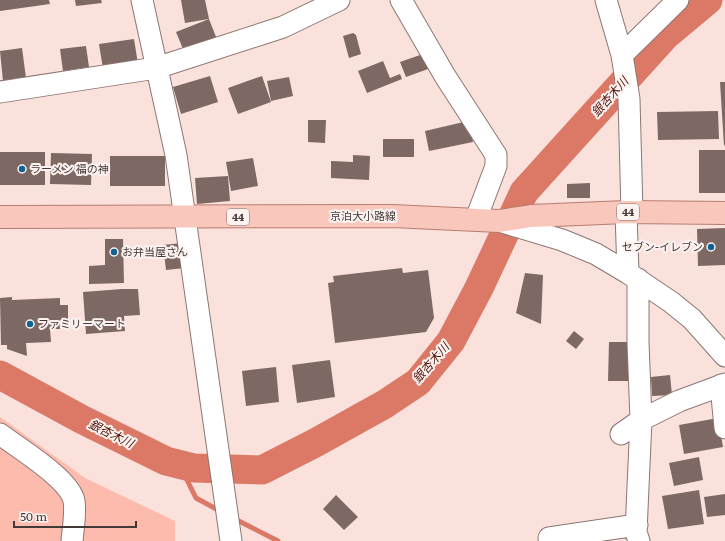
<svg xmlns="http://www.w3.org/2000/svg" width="725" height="541" font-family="Literata,'Noto Sans JP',serif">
<rect width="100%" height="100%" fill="#fae1dc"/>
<!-- green -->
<path fill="#fcbbad" d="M0 417 85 478 175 521V541H0Z"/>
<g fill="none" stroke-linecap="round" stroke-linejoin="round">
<!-- stream -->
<path stroke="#dc7966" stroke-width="5" d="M166 461 180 466 196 498 220 511
M233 518 278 541"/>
<!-- river -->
<path stroke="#dc7966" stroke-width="29" d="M0 375 81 419 166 461 194 468 262 470 315 443 385 404 418 382 451 341 479 288 524 192 666 35 708 0"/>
</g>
<!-- building -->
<path fill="#7d6863" d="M0 0H49L50 4 0 11Z
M75 0H101L102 3 76 6Z
M181 0H205L209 19 218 42 186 56 176 32 209 19 185 23Z
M353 33 356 35 361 54 349 58 343 36Z
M134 39 138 64 103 69 99 44Z
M86 46 89 67 63 71 60 49Z
M22 48 26 78 3 81 0 51Z
M423 54 428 69 406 77 400 62Z
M383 61 390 78 400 74 402 79 367 93 358 71Z
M210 76 218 102 181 114 173 87Z
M262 76 271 102 238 114 228 88Z
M289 77 293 96 271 101 267 81Z
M720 82H725V145L724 146Z
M718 111 719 139 658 140 657 112Z
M308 120H326L325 143 308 142Z
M468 121 473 142 429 151 425 131Z
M383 139H414V157H383Z
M699 150H725V193H699Z
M0 152H45V185H0Z
M51 153 92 154 91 185 50 184Z
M353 155 370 156 369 180 331 178V161L353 162Z
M110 156H165V186H110Z
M253 158 258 186 231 191 226 162Z
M228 176 230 201 197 204 195 178Z
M590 183V198H567V184Z
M725 228V265L698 266 697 229Z
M105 239H123L124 283 89 284V266L105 265Z
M182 243 185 268 166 270 163 245Z
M402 268 403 273 428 270 434 318 426 332 335 343 328 283 334 282 333 276Z
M525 273 543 275 541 324 516 313Z
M122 289H138L140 315 124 316 125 331 86 334 83 292Z
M12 297V300L60 298V305H68V319L60 320V329H50L51 342 26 343 27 356 7 349V345H1L0 298Z
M574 331 584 339 576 349 566 341Z
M609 342H630L633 381H608Z
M330 360 335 397 297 403 292 365Z
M276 367 279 402 246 406 242 371Z
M670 375 672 395 652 396 651 377Z
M718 418 723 447 684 454 679 425Z
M699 457 703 480 674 486 669 463Z
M699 490 704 524 668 529 662 496Z
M725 494V515L707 517 704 497Z
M336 495 358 517 344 530 323 509Z"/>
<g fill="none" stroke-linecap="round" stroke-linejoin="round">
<!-- minor casing -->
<g stroke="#8c7672" stroke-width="23">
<path id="minor" d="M142 0 176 155 231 541
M401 0 445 76 496 155V166L476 219
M606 0 622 55 629 99 632 212
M622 55 678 0
M0 92 156 68 283 27 339 0
M626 212 628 273
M499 221 562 240 596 254 628 273 671 302 692 319 725 356
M638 279V342L641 420 636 532 639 541
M721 385 725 428
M0 434C18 448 70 479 74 501 76 514 73 528 72 541
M621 434 641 420 679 401 725 384
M549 538 637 525"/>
</g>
<!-- major casing -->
<g stroke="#b77d71" stroke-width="24">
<path id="major" d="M0 217 392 216 499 221 531 216 626 212 725 213"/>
</g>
<!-- minor -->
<use href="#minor" stroke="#fff" stroke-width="21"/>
<!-- major -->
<use href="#major" stroke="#f9c7bc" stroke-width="22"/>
</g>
<!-- markers -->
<g fill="#0e6294" stroke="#fcf2f0" stroke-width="1.5">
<circle cx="22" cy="169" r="4"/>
<circle cx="711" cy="247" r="4"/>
<circle cx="114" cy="252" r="4"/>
<circle cx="30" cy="324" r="4"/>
</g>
<g text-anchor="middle" stroke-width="4" stroke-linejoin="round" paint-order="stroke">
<!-- shield labels -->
<g fill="#fcf2f0" stroke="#7a706e" stroke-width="1">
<rect x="617" y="204" width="22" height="16" rx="3"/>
<rect x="227" y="209" width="22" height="16" rx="3"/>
</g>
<g font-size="10" font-weight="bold" fill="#433937">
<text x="628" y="216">44</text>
<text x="238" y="221">44</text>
</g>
<!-- poi labels -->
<g font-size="11" fill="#433937" stroke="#fcf2f0" text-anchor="start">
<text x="30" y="173">ラーメン 福の神</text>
<text x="703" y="251" text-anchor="end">セブン-イレブン</text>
<text x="122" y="256">お弁当屋さん</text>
<text x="38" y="328">ファミリーマート</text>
</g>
<!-- street labels -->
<g font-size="11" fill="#433937" stroke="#fcf2f0">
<text x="363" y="220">京泊大小路線</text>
</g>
<!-- water labels -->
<g font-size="12" font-style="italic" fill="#501107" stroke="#fcf2f0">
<text transform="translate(610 97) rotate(-48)" y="4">銀杏木川</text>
<text transform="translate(431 363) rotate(-49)" y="4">銀杏木川</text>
<text transform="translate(111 434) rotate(26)" y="4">銀杏木川</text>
</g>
</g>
<!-- scale -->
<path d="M14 521v6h122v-6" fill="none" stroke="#433937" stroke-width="2"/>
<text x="20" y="521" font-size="12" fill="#433937" stroke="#fcf2f0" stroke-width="3" paint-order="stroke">50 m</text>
</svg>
